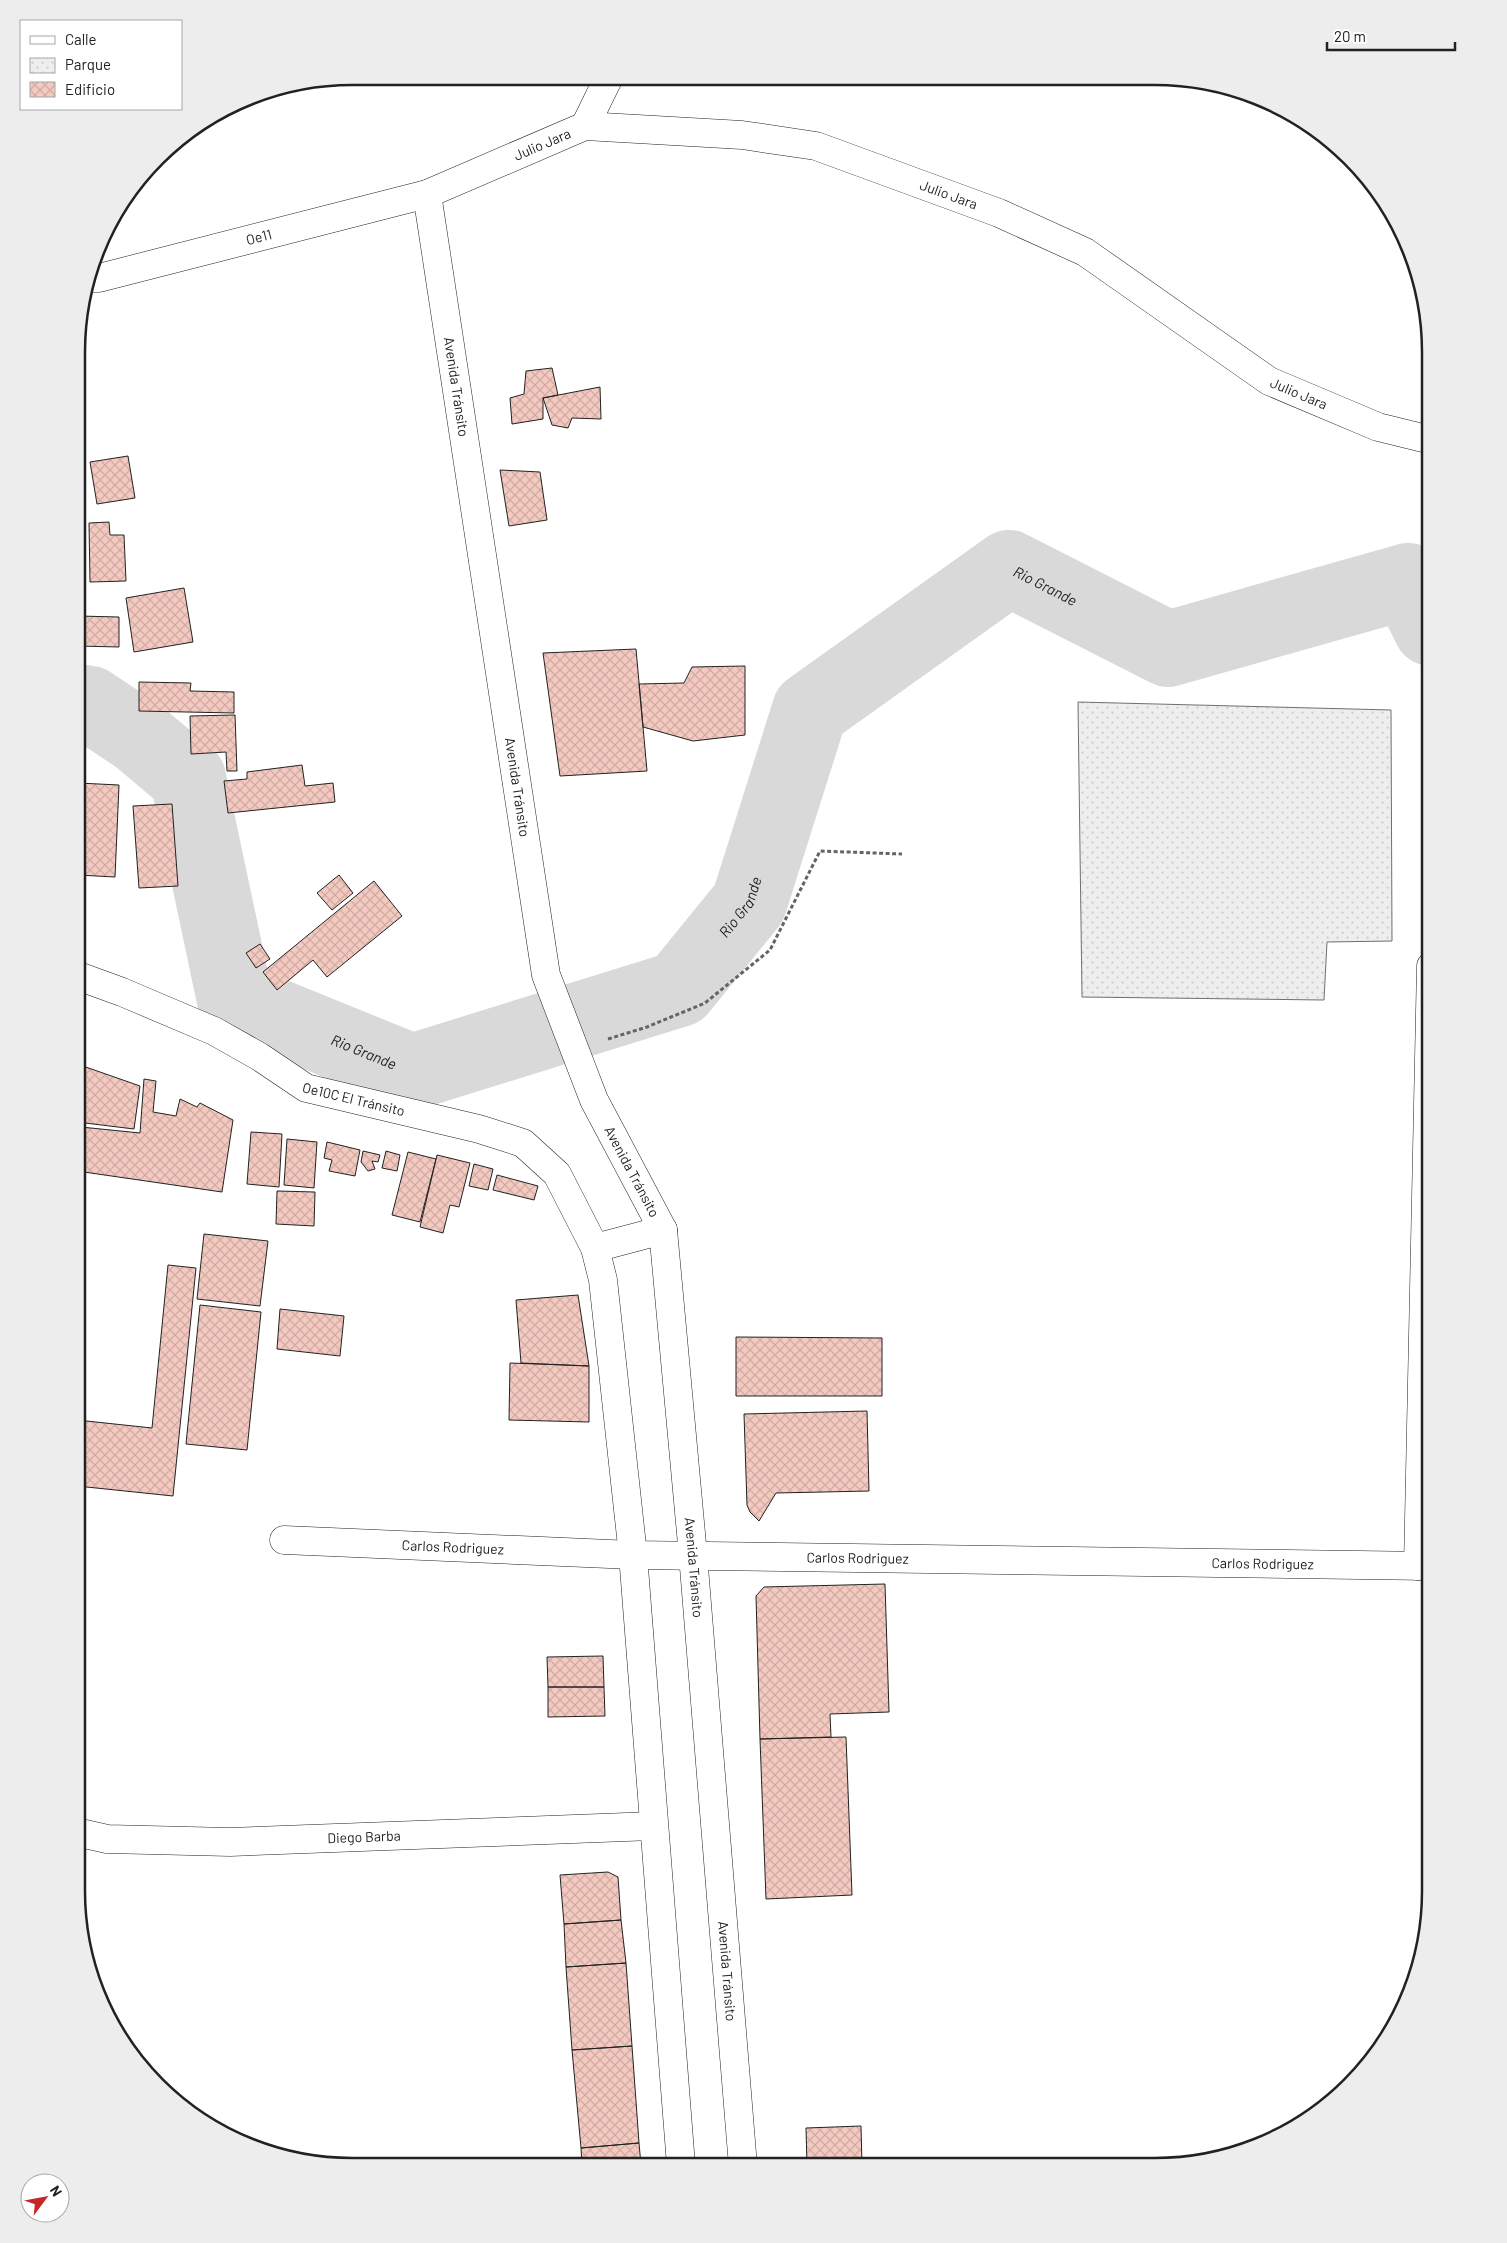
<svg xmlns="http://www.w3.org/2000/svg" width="1507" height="2243" font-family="Barlow,sans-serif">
<defs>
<pattern id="park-dots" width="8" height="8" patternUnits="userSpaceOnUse" patternTransform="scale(1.25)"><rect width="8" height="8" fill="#eee"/><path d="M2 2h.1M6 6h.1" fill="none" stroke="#ccc" stroke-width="1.8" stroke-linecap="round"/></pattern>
<pattern id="building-cross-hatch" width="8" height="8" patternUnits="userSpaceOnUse" patternTransform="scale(1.25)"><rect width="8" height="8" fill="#f3c9c0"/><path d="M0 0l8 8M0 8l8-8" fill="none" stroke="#d0aca5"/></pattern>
</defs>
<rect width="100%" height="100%" fill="#fff"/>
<!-- park -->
<path fill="url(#park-dots)" stroke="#6f6f6f" d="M1078 702 1391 710 1392 941 1327 942 1324 1000 1082 997Z"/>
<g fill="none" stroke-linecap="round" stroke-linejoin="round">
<!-- river -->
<path stroke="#d9d9d9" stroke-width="76" id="s1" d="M78 702 90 704 138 736 188 778 235 1000 412 1072 679 989 749 903 810 710 1009 568 1168 649 1408 581 1431 628"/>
</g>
<!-- building -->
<path fill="url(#building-cross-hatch)" stroke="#222" d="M552 368 558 395 543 398V419L512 424 510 398 524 394 526 371Z
M600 387 601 419 572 418 568 428 552 425 543 398Z
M128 456 135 498 97 504 90 462Z
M500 470 540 472 547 520 509 526Z
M109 522 110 535H124L126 581 90 582 89 523Z
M184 588 193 642 134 652 126 598Z
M78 616 119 617V647L78 646Z
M636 649 647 771 560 776 543 653Z
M745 666V735L693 741 643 727 639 684 684 683 692 667Z
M139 682 191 683 190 691 234 692V713L139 711Z
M235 715 237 771H227L226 752 191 754 190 716Z
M302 765 305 786 333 783 335 802 228 813 224 781 247 779V772Z
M78 783 119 785 115 877 78 875Z
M172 804 178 886 139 888 133 806Z
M339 875 353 893 332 910 317 893Z
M374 881 402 916 327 977 313 960 277 990 263 972Z
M260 944 270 959 256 968 246 953Z
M80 1065 140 1086 134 1129 77 1122V1082Z
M144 1079 156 1081 153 1112 176 1116 180 1099 197 1107 200 1103 233 1120 222 1192 77 1171V1148L81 1127 140 1133Z
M251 1132 282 1134 279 1187 247 1184Z
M287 1139 317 1142 314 1188 284 1185Z
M327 1142 360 1150 355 1176 329 1171 332 1160 324 1158Z
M363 1151 380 1155 378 1162 372 1161 375 1169 368 1171 361 1162Z
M386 1151 400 1155 397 1171 382 1168Z
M408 1152 436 1159 420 1222 392 1215Z
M437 1155 470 1163 459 1207 450 1205 443 1233 420 1227Z
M474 1164 493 1169 488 1190 469 1186Z
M497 1175 538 1186 534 1200 493 1190Z
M277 1191 315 1192 314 1226 276 1224Z
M204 1234 268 1241 260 1306 197 1299Z
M168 1265 196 1268 173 1496 77 1486V1420L152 1428Z
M578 1295 589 1366 521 1363 516 1300Z
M200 1305 261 1312 247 1450 186 1444Z
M280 1309 344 1316 340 1356 277 1349Z
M736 1337 882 1338V1396H736Z
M510 1363 589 1366V1422L509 1420Z
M867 1411 869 1491 776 1493 759 1521 750 1512 747 1505 744 1414Z
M885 1584 889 1712 830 1714 831 1737 760 1739 756 1596 764 1587Z
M603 1656 604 1687H548L547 1657Z
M548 1687H604L605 1716 548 1717Z
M846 1737 852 1895 766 1899 760 1739Z
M608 1872 618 1877 621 1920 564 1924 560 1875Z
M621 1920 626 1963 566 1967 564 1924Z
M626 1963 632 2046 572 2050 566 1967Z
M632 2046 639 2143 581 2148 572 2050Z
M861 2126 862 2166H807L806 2128Z
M639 2143 641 2165H582L581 2148Z"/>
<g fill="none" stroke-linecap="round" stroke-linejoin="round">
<!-- minor casing -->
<g stroke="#222" stroke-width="29">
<g id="minor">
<path d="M585 126 609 77"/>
<path id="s2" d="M427 194 546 975 594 1100 663 1230 693 1555 743 2166"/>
<path id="s3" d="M92 278H99L427 194 585 126 742 135 816 146 999 213 1085 252 1269 381 1378 427 1431 440"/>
<path id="s4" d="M78 976 122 992 214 1031 260 1057 306 1088 479 1129 523 1143 557 1174 595 1248 603 1280 633 1555 681 2165"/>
<path d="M595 1248 663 1230"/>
<path id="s5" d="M284 1540 633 1555 1430 1566"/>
<path d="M1418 1566 1431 966"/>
<path id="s6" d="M76 1832 107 1839 230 1842 653 1826"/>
</g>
</g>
<!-- path -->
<path stroke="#646464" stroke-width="3" stroke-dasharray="4 2.5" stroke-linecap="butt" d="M608 1039 647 1027 705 1003 770 950 820 851 902 854"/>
<!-- minor -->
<use href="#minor" stroke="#fff" stroke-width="28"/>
</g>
<g text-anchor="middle" stroke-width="4" stroke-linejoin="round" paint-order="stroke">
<!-- street labels -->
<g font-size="14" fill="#222" stroke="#fff">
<text dy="5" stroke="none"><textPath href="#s3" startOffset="471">Julio Jara</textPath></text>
<text dy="5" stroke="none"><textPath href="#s3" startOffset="891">Julio Jara</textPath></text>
<text dy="5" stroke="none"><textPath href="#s3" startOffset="172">Oe11</textPath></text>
<text dy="5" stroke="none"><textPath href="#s2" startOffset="195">Avenida Tránsito</textPath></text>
<text dy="5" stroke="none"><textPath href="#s3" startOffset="1296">Julio Jara</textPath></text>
<text dy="5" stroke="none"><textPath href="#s2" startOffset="600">Avenida Tránsito</textPath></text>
<text dy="5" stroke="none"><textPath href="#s4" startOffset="304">Oe10C El Tránsito</textPath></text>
<text dy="5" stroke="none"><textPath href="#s2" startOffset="1005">Avenida Tránsito</textPath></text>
<text dy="5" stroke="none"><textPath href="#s5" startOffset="169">Carlos Rodriguez</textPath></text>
<text dy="5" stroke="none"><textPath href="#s5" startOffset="574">Carlos Rodriguez</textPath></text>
<text dy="5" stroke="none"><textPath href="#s5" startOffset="979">Carlos Rodriguez</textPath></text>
<text dy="5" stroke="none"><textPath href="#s2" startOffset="1410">Avenida Tránsito</textPath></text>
<text dy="5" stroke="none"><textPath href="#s6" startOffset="289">Diego Barba</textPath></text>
<text dy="5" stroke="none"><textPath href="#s2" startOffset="1815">Avenida Tránsito</textPath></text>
</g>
<!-- water labels -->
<g font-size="15" font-style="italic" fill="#222" stroke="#fff">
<text dy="5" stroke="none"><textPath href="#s1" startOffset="1431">Rio Grande</textPath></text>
<text dy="5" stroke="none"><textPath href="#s1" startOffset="936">Rio Grande</textPath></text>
<text dy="5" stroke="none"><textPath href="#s1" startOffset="501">Rio Grande</textPath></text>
</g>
</g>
<!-- crop -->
<path d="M0 0H1507V2243H0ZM352 85H1155A267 267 0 0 1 1422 352V1891A267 267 0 0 1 1155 2158H352A267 267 0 0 1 85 1891V352A267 267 0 0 1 352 85Z" fill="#ededed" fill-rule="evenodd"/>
<path fill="none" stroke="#222" stroke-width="2.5" d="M352 85H1155A267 267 0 0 1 1422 352V1891A267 267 0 0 1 1155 2158H352A267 267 0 0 1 85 1891V352A267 267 0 0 1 352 85Z"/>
<!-- legend -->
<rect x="20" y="20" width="162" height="90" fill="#ffffff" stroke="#a7a7a7"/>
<rect x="30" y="36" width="25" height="8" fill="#ffffff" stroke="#a7a7a7"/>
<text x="65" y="45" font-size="15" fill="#222222">Calle</text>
<rect x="30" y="58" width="25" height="15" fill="url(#park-dots)" stroke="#a7a7a7"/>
<text x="65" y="70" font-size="15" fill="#222222">Parque</text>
<rect x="30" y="82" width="25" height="15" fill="url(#building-cross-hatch)" stroke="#a7a7a7"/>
<text x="65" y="95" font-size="15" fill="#222222">Edificio</text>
<!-- north arrow -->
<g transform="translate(45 2198) rotate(58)"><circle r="24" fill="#ffffff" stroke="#a7a7a7"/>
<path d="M0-4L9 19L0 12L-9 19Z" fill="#c62828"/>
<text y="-8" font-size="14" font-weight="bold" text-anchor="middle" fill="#222222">N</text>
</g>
<!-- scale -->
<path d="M1327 42v8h128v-8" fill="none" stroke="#222222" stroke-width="2.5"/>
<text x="1334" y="42" font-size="15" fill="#222222" stroke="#ffffff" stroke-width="4" paint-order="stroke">20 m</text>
</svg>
